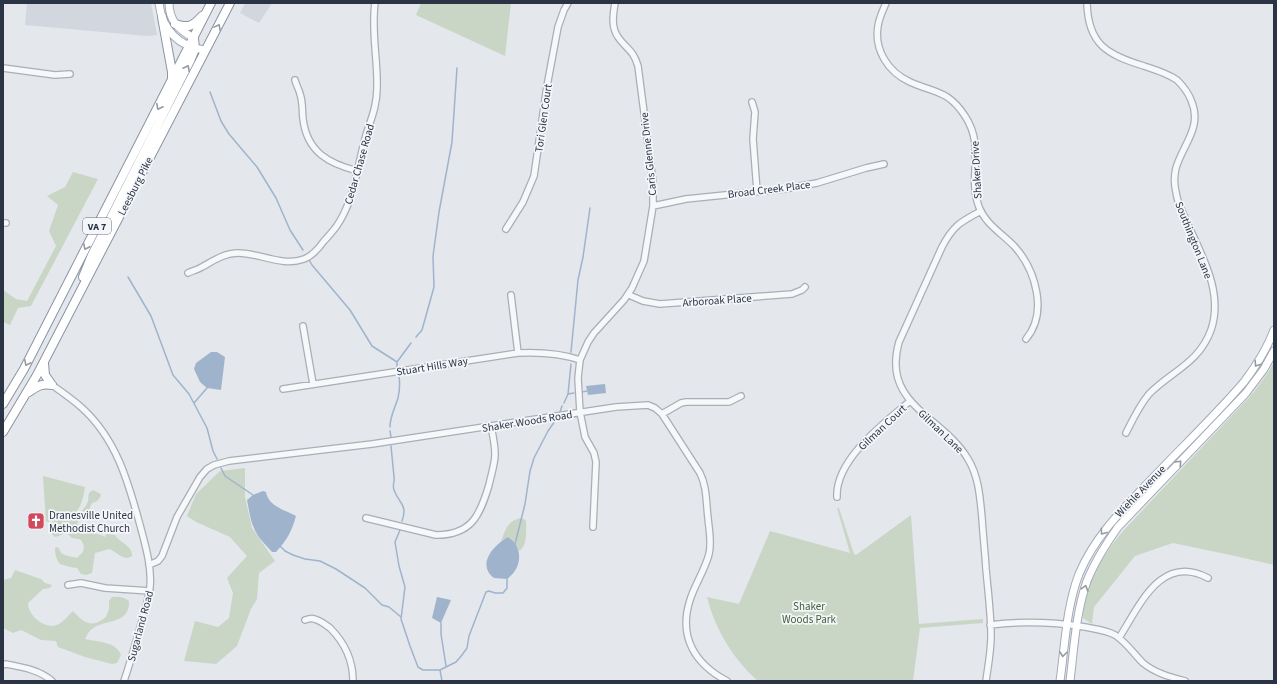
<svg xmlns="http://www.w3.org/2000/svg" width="1277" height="684" font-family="'Source Sans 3',sans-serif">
<rect width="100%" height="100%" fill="#e4e7ec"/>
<!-- built -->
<path fill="#d2d6de" d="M27 3H151L157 35 147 36 25 25Z
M245 3H272L259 23 240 13Z"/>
<!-- green -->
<path fill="#c9d6c5" d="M421 3H511L505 56 416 15Z
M73 172 98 179 31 306 18 308 10 325 3 322V290L16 299 27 301 56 246 49 231 58 205 47 196 65 187Z
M1274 362V565L1235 556 1173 543 1135 556 1094 607 1092 624 1083 618C1084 585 1103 555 1123 531L1254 392 1269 371Z
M245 468V497L252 528 275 561 259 573 257 599 251 609 237 646 216 664 184 661 195 621 218 627 229 618 233 593 227 578 247 556 230 537 196 522 187 516 196 494 220 471Z
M43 476 85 487C83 498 81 513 69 516L71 518C78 515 86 508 88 501 89 496 87 493 93 490L101 494C100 499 97 502 92 503 88 510 88 519 79 520L77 524 79 525 85 527 88 533 98 534 105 537 106 534 115 535C120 543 133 546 132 556 124 562 117 552 109 549L95 553 92 573 86 575 81 574 77 568 70 567 60 564C56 559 55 554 55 548L56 547 59 548C60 556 70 556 77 558L83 552 84 546C80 537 81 540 72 538 63 529 65 535 55 537L51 533 49 525 50 523 57 520 46 522Z
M837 508H839L854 554 856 555 911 515 919 624 983 619V623L920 628 913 681H758C733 659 715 629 707 597L739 604 770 531 850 553Z
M521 518 526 520C526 529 528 546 519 551L510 538 508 537 501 541C506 529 507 521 521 518Z
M15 570 41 579 45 583 52 585 50 588 43 589 28 603C28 616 46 631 59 624 64 621 69 615 73 611 84 623 91 629 106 617L109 609V601L112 597C117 596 125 597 129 601 130 625 105 619 92 629 89 631 87 635 85 639 97 642 116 641 121 655L117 663 112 664 85 657 58 647 56 641 41 640 21 630 13 633 3 628V580L11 578Z"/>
<!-- water -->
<path fill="#9fb4cc" d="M211 352H217L225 357 221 390 207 388 200 382 194 369 196 363Z
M605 384 606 393 588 395 586 386Z
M263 491 266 492C268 506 285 510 296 516 292 531 287 540 276 552H272C266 545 257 537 254 528 250 520 249 509 247 500L253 495Z
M508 537C524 547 522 569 507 579L494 578C476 564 494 545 508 537Z
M437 597 451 600 441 623 432 618Z"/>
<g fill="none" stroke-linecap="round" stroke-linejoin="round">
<!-- stream -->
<path stroke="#9fb4cc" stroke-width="1.5" d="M210 92 221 121 229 134 257 167 276 198 290 230 303 250
M308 258 312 265 350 310 372 346 397 362
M128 277 151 316 173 375 189 394 207 428 213 451 217 459
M416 337 422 330 434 287 433 256 439 212 452 142 457 68
M571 352 578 280 583 257 590 208
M397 362 411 343
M397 362V367
M582 392 587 391
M568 394 574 393
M194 403 207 388
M564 403 568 394 571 364
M560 412 562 406
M390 427C390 416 395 408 398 398 400 390 400 383 399 375
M390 431 391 437
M391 446C392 456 393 467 394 477 395 482 392 485 394 490 399 504 408 504 402 521
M221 468 225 476 253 495
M400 530 395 542 399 566 405 587 401 619 410 646 418 667 423 670H440L442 681
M515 544 525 504 530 471 534 458 548 431 555 421
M280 546 285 551 293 555 305 559 320 561 336 569 365 588 382 605 389 607 401 617
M441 623V634L446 666
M440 670 456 662 462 655 467 648 469 636 486 592 489 591 495 593H503L507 588V579"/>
<!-- minor casing -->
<g stroke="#a9aeb7" stroke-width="8">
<path id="minor" d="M886 3C883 10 879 18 878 26 874 50 888 72 910 82 935 93 948 90 965 116 986 148 967 176 979 207 986 225 1003 234 1015 247 1036 271 1048 313 1026 339
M1087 3C1088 45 1108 55 1144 66 1156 70 1167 73 1177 80 1183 86 1188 92 1191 100 1203 127 1183 144 1176 168 1174 176 1174 184 1176 192 1177 202 1182 211 1186 220 1201 254 1224 292 1211 330 1199 363 1172 371 1149 394 1139 406 1133 419 1126 433
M3 68 55 75 70 74
M295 80C296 85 299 89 300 94 303 102 302 111 303 119 307 152 329 164 358 171
M752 102 755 112 753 139 757 191
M653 206 686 199 784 189 817 183 866 168 884 164
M981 211C960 222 953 226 942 247L899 342C881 405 943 416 968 459 979 477 980 498 982 518 983 535 985 552 986 569 988 591 991 614 991 636 991 651 988 666 986 681
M3 223H6
M506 229 523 202 534 176 547 86 558 27 564 10 568 3
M188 273C192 271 197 270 202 267 213 261 224 253 238 253 260 253 282 267 304 259 312 256 319 248 324 241 328 237 332 232 336 227 355 200 357 166 366 135 371 119 377 106 377 88 378 60 371 32 375 3
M511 295 518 353
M629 295 643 301 660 304 792 294 802 290 805 287
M303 326 313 384
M52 385C62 392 72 399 81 407 116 438 128 481 140 525 145 544 152 567 150 587 149 597 146 607 143 617 137 639 131 660 124 681
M283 389 518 353C540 352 560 353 580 360
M662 414 681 403 686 402H729L741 396
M837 497C835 460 884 423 910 401
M366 518 436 535C472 535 480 515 489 485 491 475 495 464 495 454 495 445 493 436 491 426
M593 527 596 462 594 453 585 437 580 412 578 378 580 360 588 342 594 333 624 300 632 288 644 261 653 206V182L638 66C633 49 626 49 618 37 611 27 613 15 615 3
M149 565 158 561 162 556 177 517 200 477 207 469 214 465 229 461 372 444 616 407 648 405 655 408 662 414 700 473C707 487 706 502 708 518 709 530 712 542 709 554 705 570 695 584 690 600 678 637 695 664 727 681
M68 585 81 583 105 588 150 591
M305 620C308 619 312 618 314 619 320 620 326 625 330 628 345 643 353 660 353 681
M990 625C1022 621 1053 622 1085 627 1095 629 1106 630 1115 635 1127 643 1133 653 1143 663 1155 673 1170 677 1185 681
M1119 638C1140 605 1161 553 1208 578
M3 665 6 664C22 667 40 670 52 681"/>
</g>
<!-- major casing -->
<g stroke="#a3abb8" stroke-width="9">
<path id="major" d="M159 3C162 30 179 47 205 50
M169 3C169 21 179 30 194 38
M1060 681C1065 646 1066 608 1079 574 1094 538 1120 512 1146 485 1178 451 1213 418 1244 382 1256 366 1267 349 1274 330
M1070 681C1074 648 1076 612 1087 581 1095 561 1106 544 1118 527L1246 393 1264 369 1274 351"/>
</g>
<!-- highway casing -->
<g stroke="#8b94a3" stroke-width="10">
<path id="highway" d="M162 17 172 72V80
M175 24C189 28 192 27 202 16
M83 277 92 255 190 61 195 49 194 38
M44 363 45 375 52 385
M27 393C37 387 40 383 52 385
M3 404 24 369 211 3
M3 432 37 375 230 3"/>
</g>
<!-- minor -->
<use href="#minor" stroke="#f7f8fa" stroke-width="5.5"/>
<!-- major -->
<use href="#major" stroke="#fff" stroke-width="7"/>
<!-- highway -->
<use href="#highway" stroke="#fff" stroke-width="8"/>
</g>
<!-- one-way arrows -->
<defs><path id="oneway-chevron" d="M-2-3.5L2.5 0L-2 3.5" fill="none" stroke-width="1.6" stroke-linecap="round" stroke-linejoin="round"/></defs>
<g stroke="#959aa2">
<use href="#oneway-chevron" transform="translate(218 27) rotate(-62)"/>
<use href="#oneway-chevron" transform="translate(187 68) rotate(-63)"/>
<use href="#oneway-chevron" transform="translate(159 107) rotate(117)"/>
<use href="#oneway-chevron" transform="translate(86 247) rotate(117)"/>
<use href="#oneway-chevron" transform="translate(27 363) rotate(117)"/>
<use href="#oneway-chevron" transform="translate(1257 364) rotate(123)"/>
<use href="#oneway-chevron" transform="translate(1179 463) rotate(-47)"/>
<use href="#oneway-chevron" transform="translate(1103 532) rotate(126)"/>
<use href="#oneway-chevron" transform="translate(1085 588) rotate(-73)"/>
<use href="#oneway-chevron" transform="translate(1063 654) rotate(97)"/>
</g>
<!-- icons -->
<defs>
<g id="church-square" transform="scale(0.9)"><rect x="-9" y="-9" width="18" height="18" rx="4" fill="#d1495b" stroke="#f4f6f9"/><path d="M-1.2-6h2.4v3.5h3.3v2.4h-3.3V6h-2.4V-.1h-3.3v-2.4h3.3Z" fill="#fff"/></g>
</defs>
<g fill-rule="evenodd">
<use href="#church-square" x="36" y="521"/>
</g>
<g text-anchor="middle" stroke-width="3.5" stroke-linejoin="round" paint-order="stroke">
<!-- shield labels -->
<rect fill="#f4f6f9" stroke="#676e7b" stroke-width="1" x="83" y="218" width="28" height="16" rx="3"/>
<g font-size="10" font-weight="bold" fill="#2b3445">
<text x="97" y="230">VA 7</text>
</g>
<!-- street labels -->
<g font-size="11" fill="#2b3445" stroke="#f4f6f9">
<text transform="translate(543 118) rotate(-82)" y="4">Tori Glen Court</text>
<text transform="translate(648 154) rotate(-96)" y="4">Caris Glenne Drive</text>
<text transform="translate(359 164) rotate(-74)" y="4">Cedar Chase Road</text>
<text transform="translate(976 170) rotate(-93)" y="4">Shaker Drive</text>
<text transform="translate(135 186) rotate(-63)" y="4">Leesburg Pike</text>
<text transform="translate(769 189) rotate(-7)" y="4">Broad Creek Place</text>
<text transform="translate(1194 240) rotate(68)" y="4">Southington Lane</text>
<text transform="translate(717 300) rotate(-4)" y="4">Arboroak Place</text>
<text transform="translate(432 366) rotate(-9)" y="4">Stuart Hills Way</text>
<text transform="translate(527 421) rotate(-9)" y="4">Shaker Woods Road</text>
<text transform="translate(882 427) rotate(-43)" y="4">Gilman Court</text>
<text transform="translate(941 431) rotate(44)" y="4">Gilman Lane</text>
<text transform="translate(1140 491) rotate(-46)" y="4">Wiehle Avenue</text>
<text transform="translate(140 626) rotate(-75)" y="4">Sugarland Road</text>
</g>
<!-- poi labels -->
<g font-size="11" fill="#2b3445" stroke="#f4f6f9" text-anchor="start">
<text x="49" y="519">Dranesville United<tspan x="49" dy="13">Methodist Church</tspan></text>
</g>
<!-- park labels -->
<g font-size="11" fill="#3f6138" stroke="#f4f6f9">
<text x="809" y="610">Shaker<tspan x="809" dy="13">Woods Park</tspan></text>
</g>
</g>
<!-- border -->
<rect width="1277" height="684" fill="none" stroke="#2b3445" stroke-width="8"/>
</svg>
